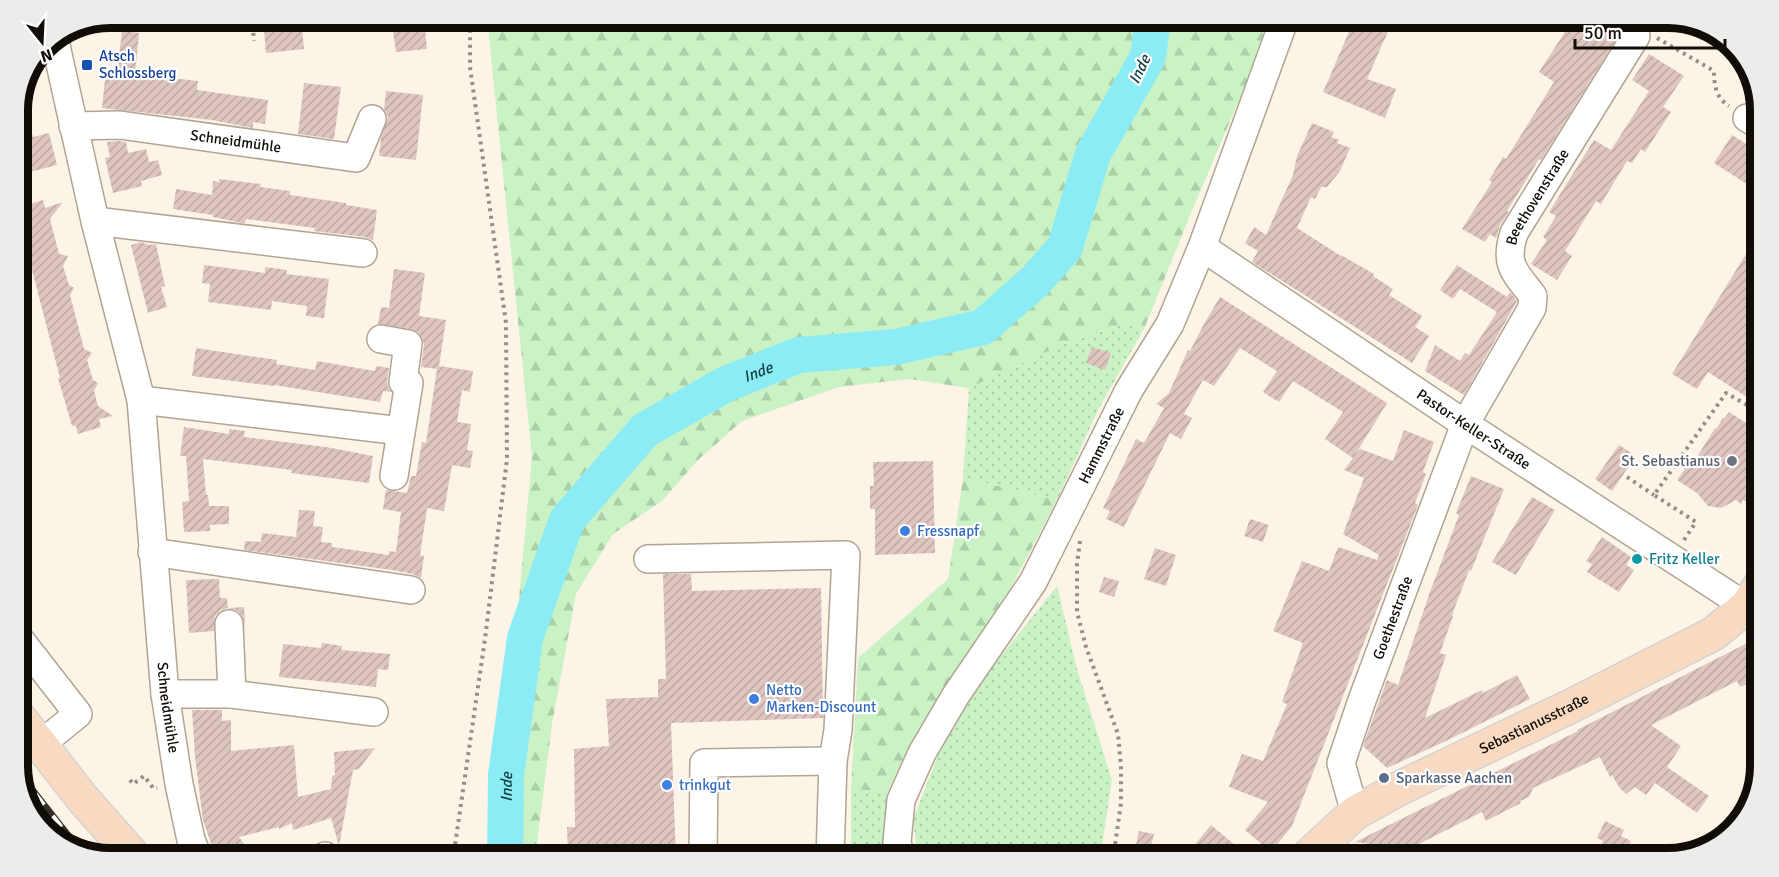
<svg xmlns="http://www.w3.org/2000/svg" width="1779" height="877" font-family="Signika,sans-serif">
<defs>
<pattern id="green-dots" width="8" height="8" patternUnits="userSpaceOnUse" patternTransform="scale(1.5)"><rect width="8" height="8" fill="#caf2c5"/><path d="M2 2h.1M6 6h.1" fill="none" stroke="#accea8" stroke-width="1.8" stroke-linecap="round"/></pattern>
<pattern id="forest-firs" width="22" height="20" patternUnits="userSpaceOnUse" patternTransform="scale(1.5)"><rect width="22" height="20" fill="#caf2c5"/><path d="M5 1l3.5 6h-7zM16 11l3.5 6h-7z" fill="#accea8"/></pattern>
<pattern id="building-hatch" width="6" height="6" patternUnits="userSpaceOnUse" patternTransform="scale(1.5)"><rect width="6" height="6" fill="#dfc5c0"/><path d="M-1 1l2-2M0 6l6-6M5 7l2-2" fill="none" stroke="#bea8a4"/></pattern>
</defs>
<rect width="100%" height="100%" fill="#fdf4e8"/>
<!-- green -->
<path fill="url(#green-dots)" d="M1123 324 1144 329 1099 408 1057 500 963 478 969 388 1059 346Z
M1057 586 1077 669 1112 780 1100 859H918L913 820 953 716Z
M851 788 887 793 886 859H851Z"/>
<!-- forest -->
<path fill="url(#forest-firs)" d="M487 18H1274L1191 213 1144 329 1123 324 1059 346 969 388 909 379 839 387 742 421 698 460 662 501 613 534 576 594 552 724 535 859H500L503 772 532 457Z
M963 478 1057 500 1009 591 918 730 887 793 851 788 858 658 948 579Z"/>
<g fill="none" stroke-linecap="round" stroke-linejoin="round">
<!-- river -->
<path stroke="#8cecf6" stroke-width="36" id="s1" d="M505 859 506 775 525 638 567 520 645 430 726 384 799 355 896 347 983 327 1035 281 1065 247 1093 154 1148 57 1153 18"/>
</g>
<!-- building -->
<path fill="url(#building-hatch)" d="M263 18H301L304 49 266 53Z
M391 18H424L427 49 396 52Z
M1355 18H1394L1367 79 1396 89 1385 118 1323 92Z
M1583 18H1632L1623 28 1541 160 1539 159 1507 211 1509 212 1500 225 1496 238 1490 234 1485 242 1462 229 1492 182 1489 180 1503 157 1506 159 1554 82 1539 72 1572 21 1579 25Z
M122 31 139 33 135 74 198 81 197 90 268 100 265 124 253 122V128L212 120 102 108 106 71 117 72Z
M1649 54 1684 76 1663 107 1671 112 1645 152 1641 149 1632 163 1627 161 1601 204 1596 201 1565 251 1572 256 1557 280 1531 264 1547 240 1543 237 1556 216 1549 212 1594 140 1611 150 1649 91 1632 80Z
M304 83 341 87 334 139 298 134Z
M386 91 423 95 416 160 379 156 381 138 388 117 384 109Z
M24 100 33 137 49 133 57 165 18 175V105L20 101Z
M1312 123 1334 132 1331 137 1339 140 1337 143 1350 148 1340 171 1327 187H1321L1315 199 1311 197 1297 228 1341 256V255L1374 274 1373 276 1393 289 1389 295 1422 316 1415 327 1429 336 1412 363 1252 262 1258 251 1245 243 1254 227 1266 235 1293 175 1297 156Z
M1732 135 1761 153V193L1714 163Z
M119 141 126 142 128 153 146 149 149 162 158 160 162 175 141 181 142 186 113 193 105 158 110 157 107 142Z
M219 179 261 184 260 187 290 191V195L346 203V205L377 210 373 240 365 237 314 231 315 228 246 219 245 223H242L213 217V215L173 209 176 189 212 195 213 181 219 182Z
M43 200 45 208 63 202 50 219 59 254 68 256 63 266 69 285 74 288 70 295 84 349 92 353 87 360 93 380 98 383 94 391 98 406 113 416 99 419 101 427 78 434 76 426H72L58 378H60L18 216 22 215 20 207Z
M141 242 149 245 156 244 165 286 161 287 167 307 148 313 131 245Z
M1746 254 1761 263V388L1753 401 1708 372 1697 389 1672 374Z
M204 265 265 273V267L287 270 286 274 329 279 324 318 306 316 307 306 272 301 271 310 208 302 210 284 202 283Z
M1457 265 1507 297 1510 292 1517 301 1464 395 1425 371 1435 345 1460 361 1465 353 1469 355 1497 312 1460 289 1453 299 1440 290Z
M394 269 425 273 419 316 446 320 439 366 473 371 470 392 462 390 457 422 471 424 467 450 473 451 470 468 452 465 444 511 427 508 420 555 424 556 421 578 413 574 392 570 244 550 245 541 261 542 262 533 296 537 299 510 315 511 313 526 323 527 321 542 332 543V547L389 555V551L396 552 401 512 383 509 386 490 407 493 411 476H416L422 442 426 443 437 369 421 367 424 345 422 338 418 332 411 329 378 324 381 307 389 308Z
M1220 297 1387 403 1355 455 1360 449 1393 461 1404 430 1434 442 1423 472 1426 474 1415 503 1418 505 1292 826 1271 852 1245 830 1268 802 1229 787 1242 754 1263 761 1287 704 1282 702 1303 643 1273 631 1302 561 1329 571 1338 547 1377 560 1379 555 1343 534 1364 478 1344 470 1353 458 1325 439 1343 412 1293 381 1279 402 1263 392 1277 371 1240 348 1214 386 1203 380 1184 414 1192 418 1181 439 1170 433 1124 527 1106 519 1110 511 1103 508 1136 439 1144 443 1164 408 1156 404 1169 393 1188 350 1190 351 1204 324Z
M1092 347 1111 353 1105 370 1086 363Z
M196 348 277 360 276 364 315 370 317 361 375 371 376 366 389 368 387 381 388 387 392 392 383 391 380 402 274 385V386L192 376Z
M1729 412 1761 432V496L1753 491 1746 502 1743 500 1741 504 1736 500 1721 508 1708 506 1697 493 1677 480 1689 463 1692 465 1715 428 1716 429 1723 418 1724 419Z
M184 427 229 434V429L245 431 244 437 326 447 373 456 369 483 291 473 292 470 203 459 206 495H208L209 506H229V524L210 525V531L184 532 182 502 189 501 186 456H180Z
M1619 445 1636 456 1612 491 1595 479Z
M933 461 935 553 875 555V509H870V486H874L873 462Z
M1471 476 1504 489 1471 571 1469 570 1452 615 1453 616 1440 653 1446 655 1425 718 1482 690 1483 693 1517 675 1530 699 1448 740 1387 768 1363 746 1387 680 1398 685 1430 592 1459 515 1456 513Z
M1532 497 1555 510 1516 575 1492 562Z
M1250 519 1269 525 1263 542 1244 536Z
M1602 537 1631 557 1626 565 1634 570 1619 592 1587 572 1592 564 1586 561Z
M1155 548 1176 555 1166 586 1144 579Z
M663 574H691L692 591 821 588 823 718 671 723 676 859H568L567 827H575L574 749 609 746 606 699 658 697V679H666Z
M1104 577 1119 581 1114 597 1099 592Z
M219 579 220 598H227L228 608 244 607 245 628 242 615 236 610 228 608 221 610 215 616 214 631 189 633 186 580Z
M1761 636V677L1740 687 1737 681 1651 725 1681 746 1667 767 1709 796 1697 813 1655 783 1646 795 1635 787 1626 794 1619 787 1612 775 1610 777 1600 757 1533 788 1529 797 1520 801 1521 803 1486 821 1482 812 1409 849 1355 842 1578 731 1577 730Z
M322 643 342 646 341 650 390 654 388 670 378 669 376 687 279 677 283 644 321 648Z
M192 710H222V721L231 720V751L294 745 298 797 331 789 332 776 335 775 334 752 375 748 359 769 353 770 339 846 331 818 293 830 292 823 279 829V827L239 837 255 859H219L214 852 203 820 195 757Z
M1605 821 1624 830 1621 836 1631 841 1623 859H1595L1603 841 1597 838Z
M1211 825 1235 845 1224 859H1183Z
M1139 831 1154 834 1148 859H1133Z"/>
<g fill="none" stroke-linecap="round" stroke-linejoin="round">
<!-- minor casing -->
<g stroke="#b2a492" stroke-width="30">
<g id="minor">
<path id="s2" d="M55 41 95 221 141 400 165 694 179 784 191 840 199 859"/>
<path d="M1747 118 1761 126"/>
<path id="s3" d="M73 126 120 125 356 158 372 119"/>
<path d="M95 221 363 253"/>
<path id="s4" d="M1202 247 1465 424 1761 616"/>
<path d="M381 339 408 344 403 382 409 383 394 476"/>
<path d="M141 400 401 431"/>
<path d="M152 552 411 590"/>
<path d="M648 559 846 555 838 730 833 761 830 859"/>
<path d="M229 624 232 694"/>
<path d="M18 637 78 714 40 745"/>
<path d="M165 694H232L374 712"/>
<path id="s5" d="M1355 813 1341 763 1361 703 1465 424 1532 308 1533 296C1514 271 1504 265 1514 233L1636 36"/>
<path d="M325 856 327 859"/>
<path d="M703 859 704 763 833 761"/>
<path id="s6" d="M901 859 897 842 901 800 922 753 956 695 1033 582 1129 390 1170 324 1202 247 1285 18"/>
</g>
</g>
<!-- major casing -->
<g stroke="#d4d3d2" stroke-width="36">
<g id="major">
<path d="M18 716 83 799 136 859"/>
<path id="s7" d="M1305 859 1355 813 1400 788 1569 707 1713 634 1747 606 1761 584"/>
</g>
</g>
<!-- path -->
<path stroke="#958e85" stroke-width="4" stroke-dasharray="3 4.5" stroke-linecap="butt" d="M252 18 254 41
M387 18 389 29
M1657 38 1714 71C1714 85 1716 98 1729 106
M1627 477 1654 495
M1684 540 1696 522 1654 495 1726 393 1761 413
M1080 541 1077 564V612L1086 647 1118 734 1121 767V803L1113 859
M130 780 133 784 144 776 154 789 157 788
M453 859 485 639 507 459 506 323 470 67V18"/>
<!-- minor -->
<use href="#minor" stroke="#fff" stroke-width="27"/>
<!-- major -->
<use href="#major" stroke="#f8d9c2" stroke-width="33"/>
<!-- rail casing -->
<g stroke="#352f28" stroke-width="7">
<path id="rail" d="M18 772 81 852"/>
</g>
<!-- rail -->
<use href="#rail" stroke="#fff" stroke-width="4.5" stroke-dasharray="14" stroke-linecap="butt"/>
</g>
<!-- markers -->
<rect fill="#1a4fb4" stroke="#fff" stroke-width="2" x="81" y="59" width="12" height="12" rx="3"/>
<circle fill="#6b7280" stroke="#fff" stroke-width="2" cx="1732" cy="461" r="6"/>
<g fill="#3f7fe0" stroke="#fff" stroke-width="2">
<circle cx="905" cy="531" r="6"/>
<circle cx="754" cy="699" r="6"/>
<circle cx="667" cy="785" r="6"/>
</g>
<circle fill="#0f9aa8" stroke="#fff" stroke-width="2" cx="1637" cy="559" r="6"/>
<circle fill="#5c6f8a" stroke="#fff" stroke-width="2" cx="1384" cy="778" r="6"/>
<g text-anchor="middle" stroke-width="4.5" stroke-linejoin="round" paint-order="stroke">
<!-- transit labels -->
<g font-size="15" fill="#164399" stroke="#fff" text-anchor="start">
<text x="99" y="61">Atsch<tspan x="99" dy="17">Schlossberg</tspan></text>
</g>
<!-- street labels -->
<g font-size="15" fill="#110c06" stroke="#fff">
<text dy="5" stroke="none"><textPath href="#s3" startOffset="164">Schneidmühle</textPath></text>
<text dy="5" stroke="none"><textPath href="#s5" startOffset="672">Beethovenstraße</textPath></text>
<text dy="5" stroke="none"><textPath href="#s4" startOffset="327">Pastor-Keller-Straße</textPath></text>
<text dy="5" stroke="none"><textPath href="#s6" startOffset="468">Hammstraße</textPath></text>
<text dy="5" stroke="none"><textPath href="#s5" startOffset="206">Goethestraße</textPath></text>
<text dy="5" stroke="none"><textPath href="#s2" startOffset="678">Schneidmühle</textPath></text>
<text dy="5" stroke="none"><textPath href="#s7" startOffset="268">Sebastianusstraße</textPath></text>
</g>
<!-- worship labels -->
<g font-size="15" fill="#5b616d" stroke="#fff" text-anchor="end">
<text x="1720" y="466">St. Sebastianus</text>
</g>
<!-- shop labels -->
<g font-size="15" fill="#366cbe" stroke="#fff" text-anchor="start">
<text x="917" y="536">Fressnapf</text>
<text x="766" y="695">Netto<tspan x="766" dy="17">Marken-Discount</tspan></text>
<text x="679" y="790">trinkgut</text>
</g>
<!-- culture labels -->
<g font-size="15" fill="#0d838f" stroke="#fff" text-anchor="start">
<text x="1649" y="564">Fritz Keller</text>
</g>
<!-- service labels -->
<g font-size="15" fill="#4e5e75" stroke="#fff" text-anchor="start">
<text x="1396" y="783">Sparkasse Aachen</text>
</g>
<!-- water labels -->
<g font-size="16" font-style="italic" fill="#113f43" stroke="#fff">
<text transform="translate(1139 69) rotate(-65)" y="6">Inde</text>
<text dy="6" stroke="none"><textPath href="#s1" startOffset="594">Inde</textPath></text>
<text dy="6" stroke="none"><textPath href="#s1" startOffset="72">Inde</textPath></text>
</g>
</g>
<!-- crop -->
<path d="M0 0H1779V877H0ZM110 28H1668A82 82 0 0 1 1750 110V766A82 82 0 0 1 1668 848H110A82 82 0 0 1 28 766V110A82 82 0 0 1 110 28Z" fill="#ececeb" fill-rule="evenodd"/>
<path fill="none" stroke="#110c06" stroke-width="8" d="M110 28H1668A82 82 0 0 1 1750 110V766A82 82 0 0 1 1668 848H110A82 82 0 0 1 28 766V110A82 82 0 0 1 110 28Z"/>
<!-- north arrow -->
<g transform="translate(42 42) rotate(162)" stroke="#ffffff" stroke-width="4.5" paint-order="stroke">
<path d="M0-4.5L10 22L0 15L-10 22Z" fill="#110c06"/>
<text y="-9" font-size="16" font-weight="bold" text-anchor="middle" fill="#110c06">N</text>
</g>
<!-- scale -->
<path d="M1575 39v9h150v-9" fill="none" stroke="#110c06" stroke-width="3"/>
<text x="1584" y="39" font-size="18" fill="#110c06" stroke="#ffffff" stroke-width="4.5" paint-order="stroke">50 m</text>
</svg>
